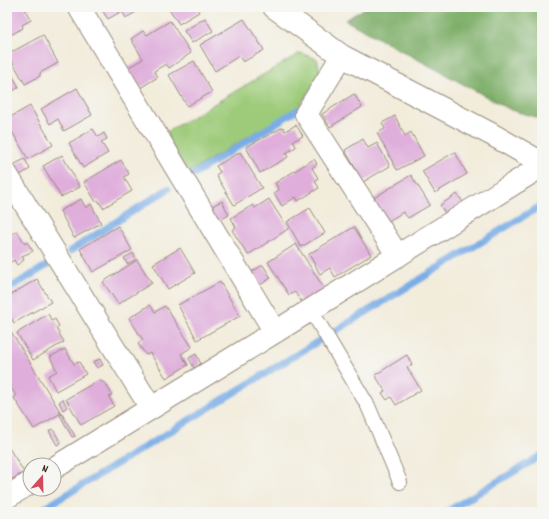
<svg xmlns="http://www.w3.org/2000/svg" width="549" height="519" font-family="Dekko,sans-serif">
<rect width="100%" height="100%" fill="#f6f6f2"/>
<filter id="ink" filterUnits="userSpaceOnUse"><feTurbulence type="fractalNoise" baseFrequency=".025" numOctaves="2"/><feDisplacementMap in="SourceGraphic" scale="8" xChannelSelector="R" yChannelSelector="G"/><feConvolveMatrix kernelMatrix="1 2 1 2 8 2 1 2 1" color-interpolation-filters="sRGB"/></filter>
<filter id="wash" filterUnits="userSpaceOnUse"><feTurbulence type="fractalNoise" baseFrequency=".012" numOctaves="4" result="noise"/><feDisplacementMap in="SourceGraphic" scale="16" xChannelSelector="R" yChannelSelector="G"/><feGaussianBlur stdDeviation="0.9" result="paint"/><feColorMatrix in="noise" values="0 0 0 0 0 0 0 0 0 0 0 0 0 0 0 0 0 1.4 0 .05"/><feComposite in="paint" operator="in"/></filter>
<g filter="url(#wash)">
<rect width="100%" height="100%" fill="#f2ecdb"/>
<!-- green -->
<path fill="#9dcb79" stroke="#6c7a4c" d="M300 53 317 59 321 75 299 106 188 173 165 133Z"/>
<!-- forest -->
<path fill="#7eaf69" stroke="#5c6c44" d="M367 7H542V119L511 110 345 20Z"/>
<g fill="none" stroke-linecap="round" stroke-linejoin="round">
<!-- stream -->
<path stroke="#7aade6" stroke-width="7" d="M191 176 297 110
M70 251 168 189
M7 290 49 264
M38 512 542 205
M446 512 542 455"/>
</g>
<g id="blocks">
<!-- building -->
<path fill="#dfaedb" d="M8 7H31L25 10 31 20 22 25 23 28 7 37V8Z
M100 7H144L126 18 122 11 108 19Z
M168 7H196L199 12 179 24Z
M205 18 213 31 192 43 184 31Z
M244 19 264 50 243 62 239 56 215 71 200 45Z
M170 21 191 53 169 68 166 64 154 71 158 77 140 88 127 68 143 59 131 39 143 31 147 35Z
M43 35 58 63 40 73V76L25 84 8 54Z
M194 61 212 92 187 106 169 75Z
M7 66 19 87 7 95Z
M77 88 92 115 64 131 58 119 50 124 41 109Z
M354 94 362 107 330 127 322 114Z
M30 106 53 145 28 159 7 123V119Z
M395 116 405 136 411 132 424 156 397 170 377 133 385 129 382 123Z
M296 125 303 136 293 141 296 147 286 153 288 157 260 173 246 147 283 127 285 131Z
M93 129 98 137 104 133 107 139 101 142 108 153 83 168 69 143Z
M363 139 368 148 377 143 390 166 363 182 345 150Z
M240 152 262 188 234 205 216 175 220 172 216 166Z
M455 152 467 174 435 193 422 171Z
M62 155 80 187 61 197 43 166Z
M25 159 30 169 15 178 9 167Z
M314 159 317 164 312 168 318 178 315 181 319 188 298 201 296 197 282 206 274 193 279 190 275 183Z
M121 160 129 174 124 177 132 191 103 208 98 200 96 202 84 182Z
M411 175 430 205 408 218 403 212 384 224 369 201Z
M457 194 463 202 445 213 440 205Z
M81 199 86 208 91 204 101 223 74 238 60 211Z
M269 199 288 229 248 255 232 230 236 227 231 218 253 205 255 208Z
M222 201 229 215 215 223 208 208Z
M310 208 325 233 301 247 287 222Z
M118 226 132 250 93 272 80 249Z
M354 227 371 255 335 277 330 268 320 274 309 254Z
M17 231 25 244 27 242 33 251 22 256 24 260 17 265 14 260 7 264V237Z
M296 244 325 290 303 304 295 292 289 295 268 262Z
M180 248 195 273 168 289 153 264Z
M133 253 136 259 127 264 124 258Z
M137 260 152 283 118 304 103 282Z
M263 265 271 278 257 287 248 274Z
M37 279 51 302 14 323 7 311V297Z
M220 282 240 316 197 340 178 305Z
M150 305 155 312 165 306 192 347 181 354 188 365 166 378 150 353 146 355 138 344 143 340 129 318Z
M48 314 52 321 55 319 59 326 56 328 64 342 33 360 17 333Z
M7 325 61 413 34 429 14 398 16 396 7 381Z
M65 349 74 364 79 362 86 374 56 391 48 376 57 371 50 357Z
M196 354 201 364 194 368 189 358Z
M407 355 412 365 407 367 421 390 396 405 391 397 387 400 382 393 385 391 375 375Z
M100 359 103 365 97 368 93 362Z
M99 380 106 384 112 395 109 397 114 406 81 425 66 399Z
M63 399 67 407 63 410 59 402Z
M62 414 75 436 72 437 60 415Z
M53 429 61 443 57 445 49 431Z
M9 448 24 472 7 482V449Z"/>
</g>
</g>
<g filter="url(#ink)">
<use href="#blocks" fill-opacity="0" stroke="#968b7c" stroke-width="1"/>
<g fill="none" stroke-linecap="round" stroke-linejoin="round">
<!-- lane casing -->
<g stroke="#968b7c" stroke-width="16">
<path id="lane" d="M311 310 368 406 400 482"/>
</g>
<!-- street casing -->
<g stroke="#968b7c" stroke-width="24">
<path id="street" d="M79 7 275 332
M274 7 342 56 491 134 542 163
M342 56 306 114 398 256
M7 175 151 408
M54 468 275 332 542 166
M7 497 30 483"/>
</g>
<!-- lane -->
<use href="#lane" stroke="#fff" stroke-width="14"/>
<!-- street -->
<use href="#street" stroke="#fff" stroke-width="22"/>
</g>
</g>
<!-- margin -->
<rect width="549" height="519" fill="none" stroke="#f6f6f2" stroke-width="24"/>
<!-- north arrow -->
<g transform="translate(42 477) rotate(20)"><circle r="19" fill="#f6f6f2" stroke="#aba49d"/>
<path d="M0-3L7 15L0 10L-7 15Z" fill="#d1495b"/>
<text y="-6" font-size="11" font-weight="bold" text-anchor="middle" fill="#3b2a1e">N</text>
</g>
</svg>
